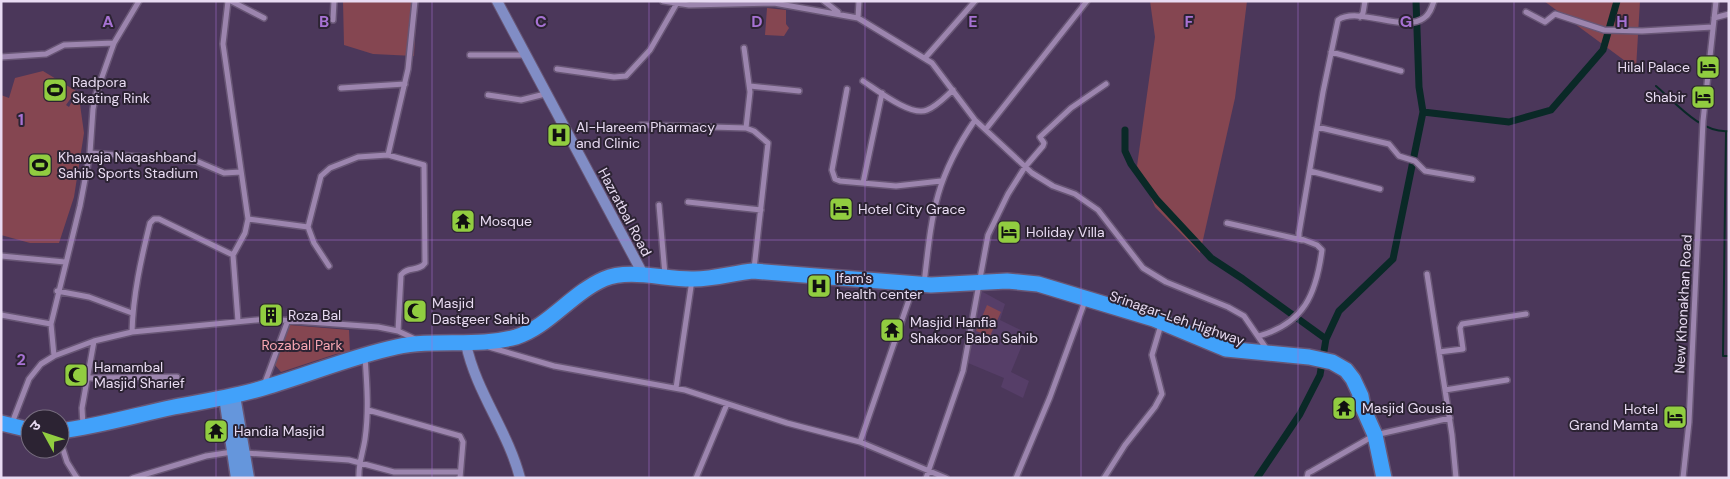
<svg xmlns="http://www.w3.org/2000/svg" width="1730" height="479" font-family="'DM Sans','Noto Sans Devanagari',sans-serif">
<rect width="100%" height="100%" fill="#4b375a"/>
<!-- built -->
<path fill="#563e68" d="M981 291 1005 304 1000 320 1027 333 1011 372 1029 381 1023 398 1001 387 1004 378 968 363Z"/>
<!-- green -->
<path fill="#854651" d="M343 1H417L414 56 373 54 344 45Z
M1150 1H1247L1235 98 1200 253 1155 207 1137 166 1155 37Z
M1544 1H1640L1636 69Z
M767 8 786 10V24L789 28 784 36 765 35Z
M43 71 76 91 66 105 69 107 78 90 84 133 74 197 59 243H30L1 235V95L9 98 15 78Z
M987 305 1001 312 990 336 976 331Z
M289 325 349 330 350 352 336 354 281 372 275 365Z"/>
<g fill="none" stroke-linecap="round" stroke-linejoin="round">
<!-- stream -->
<path stroke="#0a2927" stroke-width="2" d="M1656 86C1675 102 1701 134 1729 131
M1726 132 1723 356H1729"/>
<!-- canal -->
<path stroke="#0a2927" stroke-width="7" d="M1423 112 1509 122 1551 110 1603 50 1617 1
M1125 130V151L1131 164 1157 200 1211 258 1243 279 1326 339
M1257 478 1300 414 1320 375 1326 339 1339 311 1393 259 1423 112 1419 87 1416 1"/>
<!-- street casing -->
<g stroke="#685675" stroke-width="8">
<path id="street" d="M228 1 223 44 248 219 245 233 233 255 238 321
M231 1 264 18
M663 1 689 5 774 3 858 18 932 63 975 120 1032 173 1053 186 1075 194 1098 210 1143 268 1166 282 1228 307 1244 316 1268 351
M824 1 838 12
M1526 12 1545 22 1555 14 1604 30 1642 31 1713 27
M1360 17 1363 13 1365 1
M858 18 859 1
M1714 18 1729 14
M333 20 334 1
M744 48 750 92 746 128
M1331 52 1401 71
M470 55H525
M1 57 46 54 64 45 114 43
M925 58 975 1
M557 69 614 77 626 76 650 50 677 3
M863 81C877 90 911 117 927 110 937 106 945 97 953 90
M750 86 799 91
M341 88 405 84
M847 89 832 170 835 179 840 181 896 186 941 181
M488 95 521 100 545 94
M641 125 746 128 754 131 768 143 754 269
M1317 127 1389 144 1399 156 1415 161 1425 171 1472 179
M986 129 1087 1
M90 153 196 161 224 173 241 172
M1310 171 1380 189
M863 183 882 93
M688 202 761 210
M659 205 665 275
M248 219 308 227
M1227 223 1302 240
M1 256 65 262
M329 266 314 243 308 227 321 176 330 168 358 157 388 155
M1427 274 1452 435 1456 478
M924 284C932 214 934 180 975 120
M57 291 89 297 132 313
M1 315 51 324
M398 331 401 275C407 266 419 272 425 263L424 165 388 155 408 69 415 1
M132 332C133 295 141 259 150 223L154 219H159L233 255
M1259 336C1304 323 1316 295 1322 250L1317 245 1299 238V233L1323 92 1338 20C1358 6 1404 33 1424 18 1430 14 1432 7 1434 1
M489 347 554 366 685 390 787 423 860 442 946 478
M1439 352 1463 349 1460 328 1462 324 1526 314
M54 356 51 324 80 206 90 153 93 109 96 94 114 43 139 1
M86 378 177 377
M264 385 288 320
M676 388 692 280
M1445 390 1507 380
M368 410 460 436 463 442 460 478
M12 423 29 379 41 364 54 356 94 341 132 332 267 319 378 327 398 331 415 339
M83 425 82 408 94 341
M60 440 67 462 77 478
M860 442 913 288
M245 453 349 460 394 472H460
M133 478 206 456 232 452
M359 478C358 464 363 453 365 439 369 411 367 385 365 357
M696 478 727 404
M926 478 963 371 988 235 1008 194 1025 167 1043 146 1044 143 1040 137 1071 108 1106 84
M1016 478 1050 397 1084 304
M1104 478 1125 445 1155 407 1162 394 1152 355 1160 328
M1307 478 1308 473 1312 471 1375 435 1450 418
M1683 478 1689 422 1703 121 1716 1"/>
</g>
<!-- secondary casing -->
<g stroke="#685675" stroke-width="12">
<path id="secondary" d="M497 1 644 276
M466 344C476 392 508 431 520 478"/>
</g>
<!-- primary casing -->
<g stroke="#685675" stroke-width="15">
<path id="primary" d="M234 396 248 478
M225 397 237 478"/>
</g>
<!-- highway casing -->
<g stroke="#685675" stroke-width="18">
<path id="highway" d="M1359 399 1375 435 1384 478
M1 423 30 430
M60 431C99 426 136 415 174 407 204 401 234 397 263 388 308 375 350 357 396 347 436 338 476 348 516 337 548 327 572 293 604 279 630 268 666 280 694 279 715 279 733 273 753 271L931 285 1007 281 1038 284 1154 319 1226 349 1309 357 1332 362 1346 370 1353 379 1361 396 1363 407"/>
</g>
<!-- street -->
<use href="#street" stroke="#9c85ae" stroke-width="5"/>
<!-- secondary -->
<use href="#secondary" stroke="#818dc5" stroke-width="10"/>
<!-- primary -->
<use href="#primary" stroke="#6596dc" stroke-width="12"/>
<!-- highway -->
<use href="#highway" stroke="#41a1fa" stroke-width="15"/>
</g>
<!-- grid -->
<path fill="none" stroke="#a772d3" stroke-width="1" stroke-opacity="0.55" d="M216 1V478M432 1V478M649 1V478M865 1V478M1081 1V478M1298 1V478M1514 1V478M1 240H1729"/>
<!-- icons -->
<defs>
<g id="hotel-square" transform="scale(1.25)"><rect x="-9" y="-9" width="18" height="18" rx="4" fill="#91cd40" stroke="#2c2333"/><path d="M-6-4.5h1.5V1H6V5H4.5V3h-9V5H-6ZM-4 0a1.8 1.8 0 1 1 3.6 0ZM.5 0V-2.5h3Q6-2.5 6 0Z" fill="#111"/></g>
<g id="stadium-square" transform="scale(1.25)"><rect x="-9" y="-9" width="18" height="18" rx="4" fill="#91cd40" stroke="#2c2333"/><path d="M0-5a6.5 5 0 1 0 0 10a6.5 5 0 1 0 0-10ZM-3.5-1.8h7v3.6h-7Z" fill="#111"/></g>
<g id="hospital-square" transform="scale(1.25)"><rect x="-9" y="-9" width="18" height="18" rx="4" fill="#91cd40" stroke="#2c2333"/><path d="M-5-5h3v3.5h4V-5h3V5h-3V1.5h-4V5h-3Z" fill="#111"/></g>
<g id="temple-square" transform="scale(1.25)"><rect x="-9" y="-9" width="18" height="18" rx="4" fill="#91cd40" stroke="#2c2333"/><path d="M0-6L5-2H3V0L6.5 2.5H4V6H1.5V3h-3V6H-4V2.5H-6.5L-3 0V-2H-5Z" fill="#111"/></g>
<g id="mosque-square" transform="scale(1.25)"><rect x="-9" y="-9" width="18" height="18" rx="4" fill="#91cd40" stroke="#2c2333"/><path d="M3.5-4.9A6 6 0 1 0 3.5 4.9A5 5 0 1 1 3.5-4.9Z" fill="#111"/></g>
<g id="building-square" transform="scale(1.25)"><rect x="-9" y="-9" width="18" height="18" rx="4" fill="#91cd40" stroke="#2c2333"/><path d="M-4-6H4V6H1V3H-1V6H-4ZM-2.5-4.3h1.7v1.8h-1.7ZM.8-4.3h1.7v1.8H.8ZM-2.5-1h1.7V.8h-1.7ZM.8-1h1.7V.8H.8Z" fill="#111"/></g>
</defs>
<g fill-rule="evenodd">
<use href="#hotel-square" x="1708" y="67"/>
<use href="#stadium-square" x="55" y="90"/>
<use href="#hotel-square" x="1703" y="97"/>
<use href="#hospital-square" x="559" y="135"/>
<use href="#stadium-square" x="40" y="165"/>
<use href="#hotel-square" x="841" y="209"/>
<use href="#temple-square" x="463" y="221"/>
<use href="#hotel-square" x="1009" y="232"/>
<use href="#hospital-square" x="819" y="286"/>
<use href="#mosque-square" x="415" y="311"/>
<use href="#building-square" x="271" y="315"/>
<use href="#temple-square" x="892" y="330"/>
<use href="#mosque-square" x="76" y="375"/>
<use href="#temple-square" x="1344" y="408"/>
<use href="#hotel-square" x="1675" y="417"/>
<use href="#temple-square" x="216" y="431"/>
</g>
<g text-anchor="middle" stroke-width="4" stroke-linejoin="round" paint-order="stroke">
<!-- poi labels -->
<g font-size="14" fill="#e8dbf2" stroke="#2c2333" text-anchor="start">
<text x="1690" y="72" text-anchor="end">Hilal Palace</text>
<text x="72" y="87">Radpora<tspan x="72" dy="16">Skating Rink</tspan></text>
<text x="1686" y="102" text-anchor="end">Shabir</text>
<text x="576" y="132">Al-Hareem Pharmacy<tspan x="576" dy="16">and Clinic</tspan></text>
<text x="58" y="162">Khawaja Naqashband<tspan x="58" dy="16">Sahib Sports Stadium</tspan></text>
<text x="858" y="214">Hotel City Grace</text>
<text x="480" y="226">Mosque</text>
<text x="1026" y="237">Holiday Villa</text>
<text x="836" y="283">Ifam's<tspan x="836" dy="16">health center</tspan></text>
<text x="432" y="308">Masjid<tspan x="432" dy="16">Dastgeer Sahib</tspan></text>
<text x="288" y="320">Roza Bal</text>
<text x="910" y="327">Masjid Hanfia<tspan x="910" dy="16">Shakoor Baba Sahib</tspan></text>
<text x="94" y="372">Hamambal<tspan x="94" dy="16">Masjid Sharief</tspan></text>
<text x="1362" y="413">Masjid Gousia</text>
<text x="1658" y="414" text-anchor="end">Hotel<tspan x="1658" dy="16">Grand Mamta</tspan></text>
<text x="234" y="436">Handia Masjid</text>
</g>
<!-- street labels -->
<g font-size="14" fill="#e8dbf2" stroke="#2c2333">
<text transform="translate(625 212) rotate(62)" y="5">Hazratbal Road</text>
<text transform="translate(1683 304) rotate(-87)" y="5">New Khonakhan Road</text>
<text transform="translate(1177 318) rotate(19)" y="5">Srinagar-Leh Highway</text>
</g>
<!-- park labels -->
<g font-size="14" fill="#f8a7b3" stroke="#2c2333">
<text x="302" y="350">Rozabal Park</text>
</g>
</g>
<g font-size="16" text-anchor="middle" font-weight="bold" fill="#a772d3" stroke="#2c2333" stroke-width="4" stroke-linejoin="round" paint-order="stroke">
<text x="108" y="27">A</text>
<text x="324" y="27">B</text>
<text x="541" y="27">C</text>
<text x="757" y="27">D</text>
<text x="973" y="27">E</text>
<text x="1189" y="27">F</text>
<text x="1406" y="27">G</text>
<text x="1622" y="27">H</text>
<text x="21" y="125">1</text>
<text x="21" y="365">2</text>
</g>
<!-- border -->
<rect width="1730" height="479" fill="none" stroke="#e8dbf2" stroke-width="5"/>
<!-- north arrow -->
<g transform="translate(45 434) rotate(310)"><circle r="24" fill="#2c2333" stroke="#776d7f"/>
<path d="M0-4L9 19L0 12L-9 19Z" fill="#91cd40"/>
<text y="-8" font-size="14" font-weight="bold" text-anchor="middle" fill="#e8dbf2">उ</text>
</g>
</svg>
